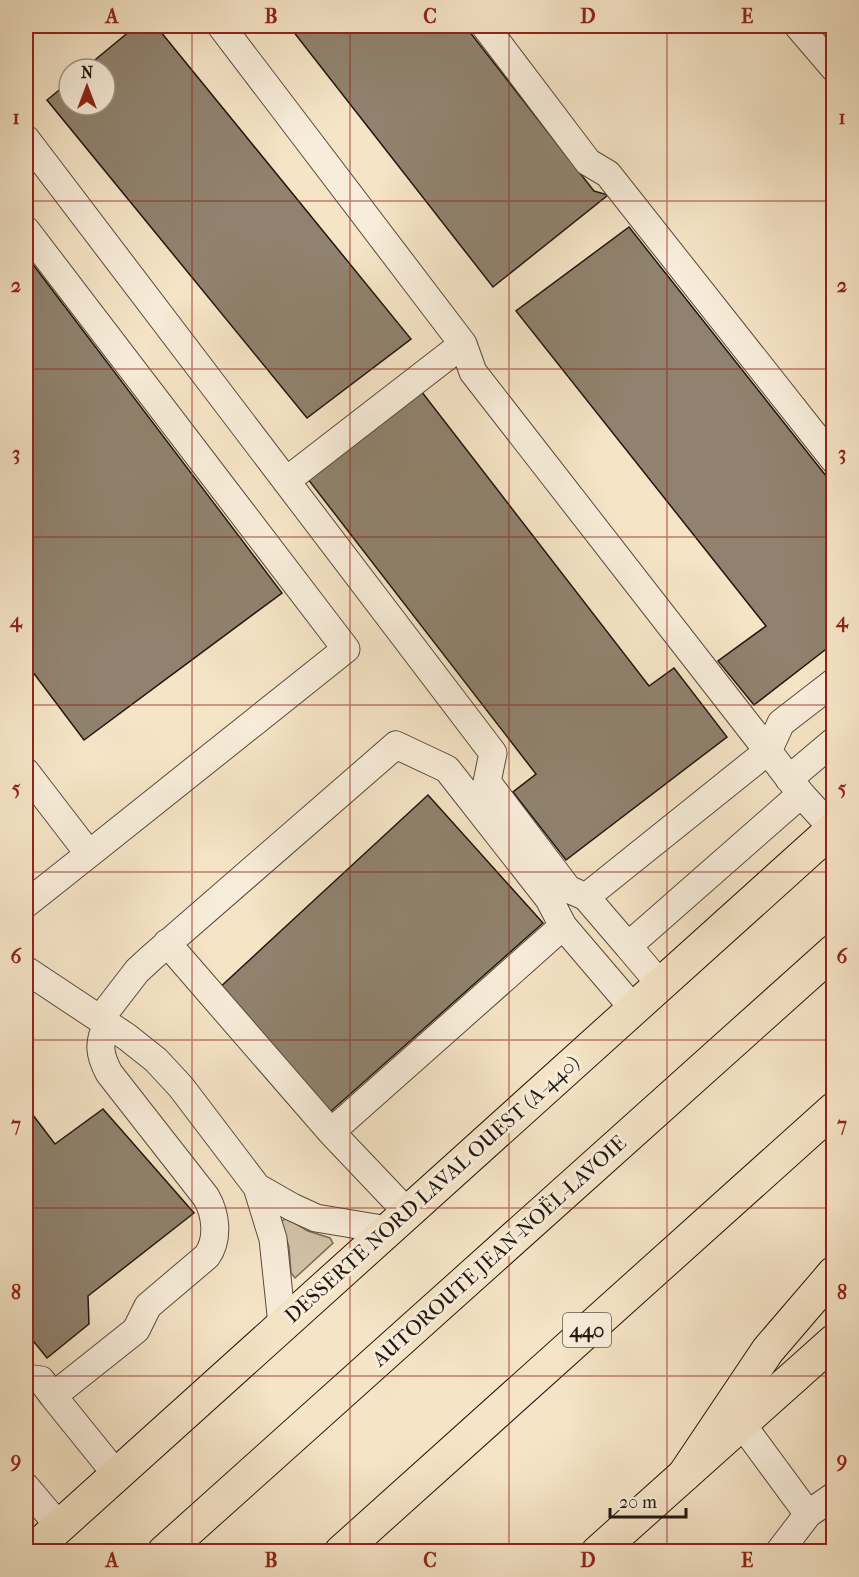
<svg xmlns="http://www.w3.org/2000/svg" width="859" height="1577" font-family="'IM FELL French Canon',serif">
<rect width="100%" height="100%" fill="#f5e4c6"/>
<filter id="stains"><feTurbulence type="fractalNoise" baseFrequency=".00333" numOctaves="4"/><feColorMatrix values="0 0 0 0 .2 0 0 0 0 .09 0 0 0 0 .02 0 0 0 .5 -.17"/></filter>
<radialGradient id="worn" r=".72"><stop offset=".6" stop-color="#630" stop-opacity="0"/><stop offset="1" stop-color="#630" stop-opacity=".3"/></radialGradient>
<!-- green -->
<path fill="#d1c1a7" stroke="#7a6c5b" stroke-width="1.5" d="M286 1218 308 1231 330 1238 333 1243 295 1278 291 1273 289 1247 281 1222Z"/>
<!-- building -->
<path fill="#90826e" stroke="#22170f" stroke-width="1.5" d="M136 26H156L411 339 307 418 47 100 69 82V105H105V69H84Z
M289 26H465L594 191 608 195 493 287Z
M629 227 834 486V643L754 705 718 661 766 626 516 311Z
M27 249 28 258 282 593 84 740 26 663Z
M418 387 649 686 674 668 727 737 566 860 513 792 536 774 304 474Z
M428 795 543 923 330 1112 217 990Z
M26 1106 55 1144 103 1109 194 1213 88 1296 89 1324 47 1358 26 1332Z"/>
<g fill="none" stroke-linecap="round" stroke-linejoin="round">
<!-- minor casing -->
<g stroke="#574a3d" stroke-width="29">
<path id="minor" d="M221 26 463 344 473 372 768 751 781 723 834 682
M485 26 588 162 608 174 834 460
M798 26 834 68
M26 139 493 753 487 782 568 889 586 897
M26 230 346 649 89 854
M286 481 463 344
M26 772 89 854 26 904
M789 779 834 741
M167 943 331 1132
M628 946 586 897 768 751 801 794
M26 970 127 1037 156 1060 181 1087 257 1187 273 1239 282 1324
M660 984 628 946 801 794 833 829
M100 1019 137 971 151 958 396 745 447 769 549 899 563 926
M107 1024C98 1043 99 1054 109 1073L206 1197C216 1214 219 1239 207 1256L148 1306 136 1330 53 1396 116 1474
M257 1187 292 1207 316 1218 388 1230
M407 1212 331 1132 563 926 633 1008
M26 1378 41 1380 53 1396
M741 1423 808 1514 779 1552
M26 1487 59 1526
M808 1514 834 1496"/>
</g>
<!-- major casing -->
<g stroke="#22170f" stroke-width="35">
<path id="major" d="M31 1552 834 828
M598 1552 834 1341"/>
</g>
<!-- highway casing -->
<g stroke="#22170f" stroke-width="35">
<path id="highway" d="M684 1475 768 1350 834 1273
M164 1552 834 951
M341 1552 834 1109"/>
</g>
<!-- minor -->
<use href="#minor" stroke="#f8edda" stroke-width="27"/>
<!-- major -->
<use href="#major" stroke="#f5e4c6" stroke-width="33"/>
<!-- highway -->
<use href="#highway" stroke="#f5e4c6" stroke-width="33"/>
</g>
<!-- grid -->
<path fill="none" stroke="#8f2418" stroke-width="1.5" stroke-opacity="0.55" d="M192 26V1552M350 26V1552M509 26V1552M667 26V1552M26 201H834M26 369H834M26 537H834M26 705H834M26 872H834M26 1040H834M26 1208H834M26 1376H834"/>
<g text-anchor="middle" stroke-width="6" stroke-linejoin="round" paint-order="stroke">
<!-- shield labels -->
<rect fill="#f8edda" stroke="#62574c" stroke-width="1.5" x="563" y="1313" width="48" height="34" rx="4.5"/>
<g font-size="20" font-weight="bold" fill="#22170f">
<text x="587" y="1337">440</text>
</g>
<!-- street labels -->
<g font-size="21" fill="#22170f" stroke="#f8edda">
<text transform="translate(432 1189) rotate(-42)" y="7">DESSERTE NORD LAVAL OUEST (A-440)</text>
<text transform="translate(499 1251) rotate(-42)" y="7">AUTOROUTE JEAN-NOËL-LAVOIE</text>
</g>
</g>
<!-- margin -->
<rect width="859" height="1577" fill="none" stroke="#f5e4c6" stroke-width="66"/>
<!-- north arrow -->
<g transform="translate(87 87)"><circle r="28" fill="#f8edda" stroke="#a29789" stroke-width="1.5"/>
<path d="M0-4.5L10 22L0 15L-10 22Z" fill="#8f2418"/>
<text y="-9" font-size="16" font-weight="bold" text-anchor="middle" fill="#22170f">N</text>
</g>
<!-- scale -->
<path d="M610 1508v9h76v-9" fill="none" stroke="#22170f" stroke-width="3"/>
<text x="619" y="1508" font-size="18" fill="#22170f" stroke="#f8edda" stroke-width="4.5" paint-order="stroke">20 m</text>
<rect x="33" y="33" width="793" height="1511" fill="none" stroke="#8f2418" stroke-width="2"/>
<g font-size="20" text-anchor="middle" font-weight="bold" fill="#8f2418">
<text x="112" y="23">A</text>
<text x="271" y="23">B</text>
<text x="430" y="23">C</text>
<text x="588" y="23">D</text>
<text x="747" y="23">E</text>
<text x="16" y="124">1</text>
<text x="842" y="124">1</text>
<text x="16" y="292">2</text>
<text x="842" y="292">2</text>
<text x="16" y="460">3</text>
<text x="842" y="460">3</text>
<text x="16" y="627">4</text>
<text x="842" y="627">4</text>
<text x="16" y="795">5</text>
<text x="842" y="795">5</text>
<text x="16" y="963">6</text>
<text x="842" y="963">6</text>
<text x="16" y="1131">7</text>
<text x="842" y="1131">7</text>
<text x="16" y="1299">8</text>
<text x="842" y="1299">8</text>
<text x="16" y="1467">9</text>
<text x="842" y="1467">9</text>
<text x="112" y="1567">A</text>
<text x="271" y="1567">B</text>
<text x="430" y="1567">C</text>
<text x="588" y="1567">D</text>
<text x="747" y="1567">E</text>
</g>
<rect width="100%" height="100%" filter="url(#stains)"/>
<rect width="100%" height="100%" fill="url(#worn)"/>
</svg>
